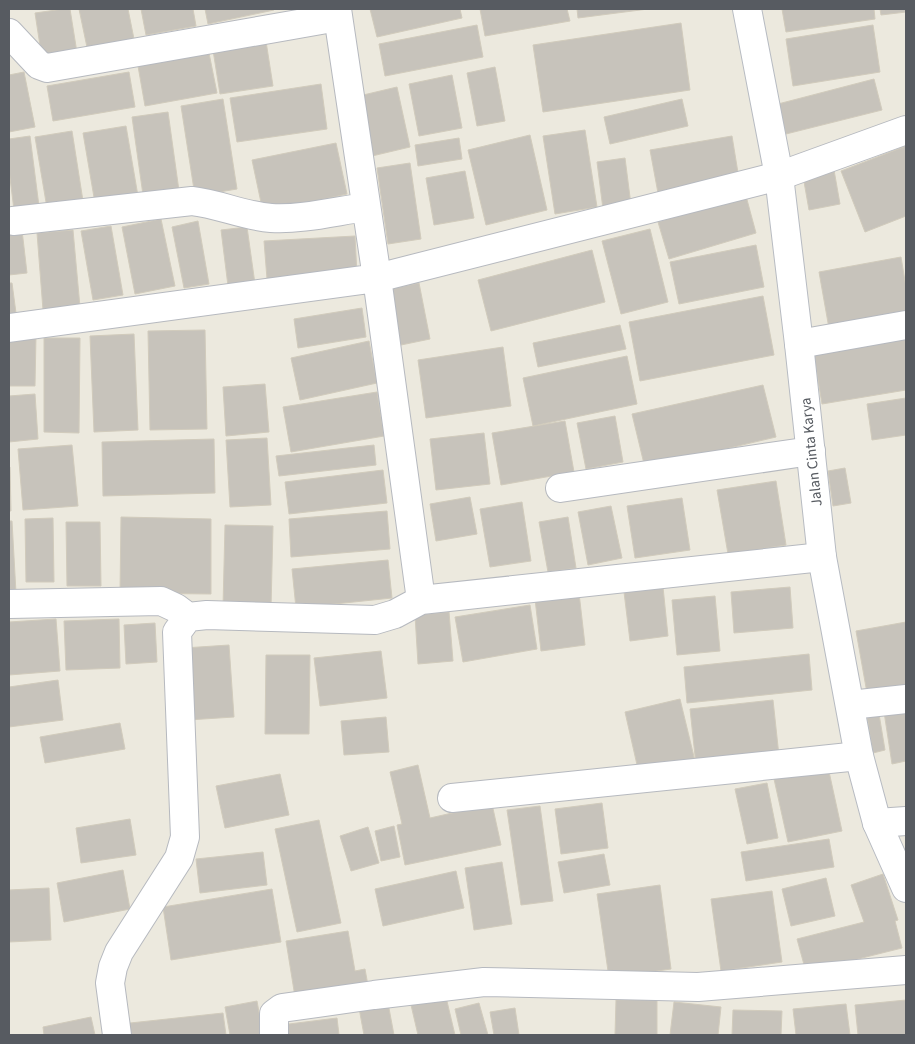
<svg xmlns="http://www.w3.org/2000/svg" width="915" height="1044" font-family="'Source Sans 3',sans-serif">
<rect width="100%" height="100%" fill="#ece9de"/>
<!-- building -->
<path fill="#c7c3bb" stroke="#d1cbbc" d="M63 9H70L78 59 43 65 35 13Z
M79 9H128L135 44 88 52Z
M141 9H193L196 26 146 35Z
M205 9H274V10L208 24Z
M370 9H460L462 18 377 37Z
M480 9H567L570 21 485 36Z
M577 9H648L578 18Z
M782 9H874L875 19 786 32Z
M880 9H906V12L881 15Z
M681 23 690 90 543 112 533 45Z
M477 25 483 57 385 76 379 44Z
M873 25 880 72 793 86 786 39Z
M265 35 273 86 220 94 212 44Z
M209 53 217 93 145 106 138 66Z
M495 67 505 121 477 126 467 73Z
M24 72 35 127 9 132V75Z
M129 72 135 107 53 121 47 86Z
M452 75 462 128 419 136 409 84Z
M874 79 882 110 786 134 778 104Z
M321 84 327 129 237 142 230 98Z
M397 87 410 147 372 156 359 96Z
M223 99 237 189 195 196 181 106Z
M682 99 688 126 610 144 604 117Z
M168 112 180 198 144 202 132 117Z
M126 126 139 202 96 209 83 133Z
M585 130 597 207 555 214 543 136Z
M72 131 83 201 47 208 35 137Z
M530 135 547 210 486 225 468 150Z
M30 136 40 214 15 218 9 170V139Z
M732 136 739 179 658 193 650 150Z
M459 138 462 159 418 166 415 145Z
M336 143 347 194 263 212 252 160Z
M906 146V216L865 232 841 171Z
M625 158 631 205 603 209 597 162Z
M410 163 421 239 388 244 377 168Z
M834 170 840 204 809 210 803 176Z
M465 171 474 218 434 225 426 178Z
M746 196 756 233 669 259 658 222Z
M161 219 175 286 135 294 122 227Z
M198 221 209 284 184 288 172 227Z
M111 226 123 295 93 300 81 231Z
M247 227 256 291 229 294 221 230Z
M650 229 668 302 621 314 602 241Z
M22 230 27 273 9 275V232Z
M73 230 80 307 43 310 37 233Z
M355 236 357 274 267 279 264 241Z
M756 245 764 287 679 304 670 262Z
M592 250 605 302 491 331 478 280Z
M901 257 906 287V321L830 334 819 272Z
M9 283H12L16 313 9 314Z
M419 283 430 339 401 345 390 289Z
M763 296 774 355 640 381 629 322Z
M362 308 366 337 298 348 294 319Z
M620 325 626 349 538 367 533 343Z
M205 330 207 429 150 430 148 331Z
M906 333V390L822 404 813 349Z
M134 334 138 430 94 432 90 336Z
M9 335H36L35 386H9Z
M44 338H80L79 433 44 432Z
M369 341 377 383 300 400 291 358Z
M503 347 511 406 426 418 418 360Z
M627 356 637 404 533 426 523 378Z
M265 384 269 432 226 436 223 387Z
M763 385 776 437 645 468 632 414Z
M377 392 384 436 291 452 283 407Z
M35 394 38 439 9 442V396Z
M906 398V435L872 440 867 404Z
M615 416 623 462 586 469 577 423Z
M565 421 574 472 501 485 492 433Z
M484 433 490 484 436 490 430 439Z
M267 438 271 505 230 507 226 440Z
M214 439 215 493 103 496 102 442Z
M72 445 78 506 23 510 18 449Z
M374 445 376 465 279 476 276 456Z
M9 467H10L11 511H9Z
M845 468 851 503 833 506 828 471Z
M383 470 387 503 289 514 285 482Z
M776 481 786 545 728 554 717 490Z
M470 497 477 534 436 541 430 504Z
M682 498 690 550 635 558 627 506Z
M522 502 531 561 490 567 480 509Z
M611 506 622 558 588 565 578 512Z
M387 511 390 549 291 557 289 519Z
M121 517 211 519V594L120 593Z
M568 517 576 568 548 572 539 522Z
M53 518 54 582H26L25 519Z
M9 521H12L16 593H9Z
M66 522H100L101 586H67Z
M225 525 273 526 271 608 223 607Z
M388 560 392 598 296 608 292 569Z
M663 587 668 636 630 641 624 592Z
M790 587 793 628 734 633 731 592Z
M579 593 585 645 541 651 535 599Z
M715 596 720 651 677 655 672 600Z
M530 605 537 649 463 662 455 617Z
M449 612 453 661 418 664 415 615Z
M56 619 60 671 9 675V622Z
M119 619 120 668 66 670 64 621Z
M906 622V686L867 693 856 631Z
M155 623 157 662 126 664 124 625Z
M229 645 234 717 188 720 184 648Z
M381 651 387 698 320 706 314 658Z
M809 654 812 690 687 703 684 667Z
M266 655H310L309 734H265Z
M58 680 63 720 9 727V687Z
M680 699 696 765 640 778 625 712Z
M773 700 779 756 696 765 690 709Z
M906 709V761L892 764 884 712Z
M879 714 885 750 873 753 867 716Z
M386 717 389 752 344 755 341 721Z
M120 723 125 749 45 763 40 737Z
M418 765 430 818 492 804 501 845 405 865 397 825 402 824 390 772Z
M828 767 842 831 788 842 774 779Z
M280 774 289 815 225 828 216 786Z
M767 783 778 838 747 844 735 789Z
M602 803 608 848 561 854 555 809Z
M540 806 553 901 521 905 507 810Z
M130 819 136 855 81 863 76 828Z
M319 820 341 923 297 932 275 829Z
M394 826 400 857 381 861 375 831Z
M368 827 379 863 351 871 340 836Z
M829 839 834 867 746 881 741 852Z
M263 852 267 885 200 893 196 859Z
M604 854 610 885 564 893 558 862Z
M502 862 512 924 474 930 465 868Z
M123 870 130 909 64 922 57 883Z
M456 871 464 908 383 926 375 889Z
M883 874 898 920 895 921 902 948 806 972 797 939 864 922 851 885Z
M826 878 835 916 791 926 782 889Z
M660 885 671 969 609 978 597 894Z
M49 888 51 940 9 942V890Z
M272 889 281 942 171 960 163 907Z
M772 891 782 962 721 971 711 899Z
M348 931 355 971 365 969 369 991 296 1003 286 941Z
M446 997 455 1035H418L411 1005Z
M616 1000H657V1035H615Z
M906 1000V1035H858L855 1005Z
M257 1001 263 1035H230L225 1007Z
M674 1002 721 1007 718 1035H670Z
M388 1003 394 1035H364L359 1008Z
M479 1003 488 1035H461L455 1009Z
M846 1004 850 1035H796L793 1009Z
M515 1008 519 1035H494L490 1012Z
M733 1010 782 1011 781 1035H732Z
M223 1013 226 1035H122L121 1024Z
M91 1017 95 1035H44L43 1027Z
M337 1018 339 1035H283L281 1025Z"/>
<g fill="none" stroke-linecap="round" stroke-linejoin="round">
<!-- street casing -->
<g stroke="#b6b9bf" stroke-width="30">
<path id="street" d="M337 9 377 278 421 600
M9 33 39 65 47 68 338 17
M13 221 192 201C219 204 244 216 271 218 301 220 336 211 366 207
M9 328 377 278 779 176 906 130
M799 344 906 325
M560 488 811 451
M9 604 161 601 176 608 188 617 207 615 375 620 395 614 421 600 822 557
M850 705 906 699
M452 798 859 756
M877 823 906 821
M117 1035 110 983 113 967 119 952 179 858 185 837 177 632 188 617
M274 1035V1014L282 1008 374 995 484 982 698 987 906 970"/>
</g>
<!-- secondary casing -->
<g stroke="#b7bbc2" stroke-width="30">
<path id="secondary" d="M747 9 779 176 799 344 822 557 859 756 877 823 906 888"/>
</g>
<!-- street -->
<use href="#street" stroke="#fff" stroke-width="28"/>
<!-- secondary -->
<use href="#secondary" stroke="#fff" stroke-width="28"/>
</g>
<g text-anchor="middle" stroke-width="4" stroke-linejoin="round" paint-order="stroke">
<!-- street labels -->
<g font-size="15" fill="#575b61" stroke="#fff">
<text transform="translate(811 452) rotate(-96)" y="5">Jalan Cinta Karya</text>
</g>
</g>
<!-- border -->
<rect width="915" height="1044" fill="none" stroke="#575b61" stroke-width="20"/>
</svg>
